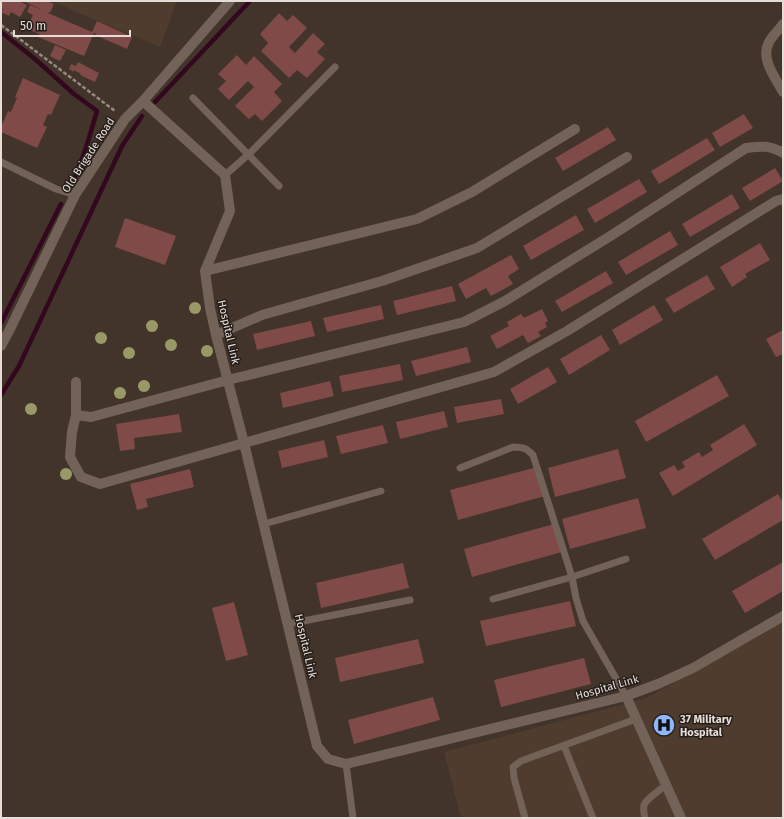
<svg xmlns="http://www.w3.org/2000/svg" width="784" height="819" font-family="'Fira Sans',sans-serif">
<rect width="100%" height="100%" fill="#42342a"/>
<!-- built -->
<path fill="#503c2e" d="M51 1H177L160 47Z
M783 619V818H462L459 811 444 752 647 698Z"/>
<g fill="none" stroke-linecap="round" stroke-linejoin="round">
<!-- stream -->
<path stroke="#33081f" stroke-width="4.5" d="M1 32 35 59 74 94 97 111 86 148 73 182
M155 102 250 1
M1 323 61 204
M1 395 19 366 122 146 142 116"/>
</g>
<!-- building -->
<path fill="#7f4a47" d="M1 1H19L27 5 20 17 11 12 9 16 1 12 3 9 1 8Z
M23 1H47L54 4 50 13 49 12 48 13 92 32 97 21 132 37 127 49 95 35 96 33H94L84 56 38 37 43 25 39 34 26 28 33 15 27 12 30 5 43 10Z
M279 13 287 21 293 15 307 28 289 47 295 53 313 33 325 44 317 52 325 59 307 78 297 70 289 78 261 51 268 43 260 34Z
M55 45 66 50 60 61 50 56Z
M237 55 246 65 254 56 282 84 274 92 282 101 262 121 255 114 249 119 235 106 254 87 248 81 229 100 218 89 226 81 218 74Z
M78 62 99 73 95 82 80 75 81 74 74 70V72L69 69 71 64 76 66Z
M23 78 60 95 51 115 48 114 43 125 47 127 37 148 1 132V127L8 111 11 112 17 98 15 97Z
M744 114 753 128 720 147 712 133Z
M608 127 616 140 563 171 555 158Z
M707 138 715 150 659 184 651 171Z
M775 168 783 181 750 201 742 188Z
M639 179 647 192 595 223 587 209Z
M732 194 740 208 690 237 682 224Z
M576 215 584 230 531 260 523 246Z
M125 218 176 236 165 265 115 247Z
M670 231 678 245 626 275 618 262Z
M760 243 770 260 745 274 747 277 732 287 720 267Z
M511 255 519 269 508 276 513 284 491 296 486 288 466 299 458 284Z
M606 271 613 283 562 312 555 301Z
M707 275 715 289 674 313 665 299Z
M452 286 456 301 397 315 393 301Z
M381 305 384 319 327 332 323 318Z
M654 305 663 320 620 345 612 330Z
M542 309 548 321 545 323 547 327 538 332 541 336 528 343 523 335 497 349 490 336 509 326 507 322 521 314 524 318Z
M311 321 315 336 257 350 253 334Z
M783 330V354L776 357 766 339Z
M601 335 610 350 569 375 560 359Z
M467 347 471 362 416 376 411 361Z
M400 364 403 380 342 392 339 376Z
M548 367 557 382 518 404 510 389Z
M717 375 729 396 646 442 635 421Z
M330 381 334 396 283 408 280 393Z
M501 399 504 414 457 423 454 407Z
M444 411 448 427 400 439 396 422Z
M179 414 182 432 134 438 135 449 120 451 116 424Z
M744 424 757 445 673 496 659 473 674 465 678 471 685 467 682 462 699 452 702 457 713 450 710 445Z
M383 425 388 443 341 454 336 436Z
M324 440 328 457 282 468 278 451Z
M618 449 626 478 555 497 548 468Z
M537 467 545 496 458 520 450 490Z
M190 469 194 487 146 499 148 507 137 510 130 484Z
M778 494 783 502V520L715 560 702 539Z
M638 498 646 528 570 549 562 519Z
M554 524 562 552 472 577 464 549Z
M783 562V591L745 613 732 591Z
M403 563 409 588 321 608 316 583Z
M570 601 576 626 486 646 480 621Z
M234 602 248 655 226 661 212 608Z
M418 639 424 663 340 682 335 658Z
M584 658 591 684 501 707 494 680Z
M433 697 440 720 354 744 348 720Z"/>
<g fill="none" stroke-linecap="round" stroke-linejoin="round">
<!-- path -->
<path stroke="#958981" stroke-width="2.5" stroke-dasharray="4 2" stroke-linecap="butt" d="M1 25 115 111"/>
<!-- lane -->
<path stroke="#726258" stroke-width="7" d="M193 98 279 186
M1 162 56 189 75 195
M225 175 249 154 335 67
M460 468 513 447C523 447 526 448 533 455L572 577 576 598 583 621 626 696
M264 524 381 491
M493 599 572 577 626 559
M288 624 410 600
M564 746 593 818
M346 764 353 818
M525 818 514 778 513 767 521 761 636 719
M645 818C644 814 643 809 644 805 646 799 661 789 666 785"/>
<!-- street -->
<path stroke="#726258" stroke-width="10" d="M783 24C779 30 772 36 769 42 760 59 775 77 783 92
M143 101 225 175 230 211 205 271 210 308 216 335 244 443 317 746 328 759 346 764 626 696 658 684 693 668 783 616
M205 271 417 219 472 192 575 129
M216 335 262 315 382 281 477 248 627 157
M1 346 9 331 75 195 125 119 143 101 230 1
M76 382V415L91 417 228 380 464 322 505 301 612 235 746 148C761 146 770 145 783 153
M76 415 72 432 70 457 81 477 100 484 494 372 567 331 776 201 783 199
M626 696 681 818"/>
</g>
<!-- trees -->
<g fill="#999968">
<circle cx="195" cy="308" r="6"/>
<circle cx="152" cy="326" r="6"/>
<circle cx="101" cy="338" r="6"/>
<circle cx="171" cy="345" r="6"/>
<circle cx="207" cy="351" r="6"/>
<circle cx="129" cy="353" r="6"/>
<circle cx="144" cy="386" r="6"/>
<circle cx="120" cy="393" r="6"/>
<circle cx="31" cy="409" r="6"/>
<circle cx="66" cy="474" r="6"/>
</g>
<!-- icons -->
<defs>
<g id="hospital-disc" transform="scale(1.15)"><circle r="9.5" fill="#8eb8fd" stroke="#241d19"/><path d="M-5-5h3v3.5h4V-5h3V5h-3V1.5h-4V5h-3Z" fill="#111"/></g>
</defs>
<g fill-rule="evenodd">
<use href="#hospital-disc" x="664" y="725"/>
</g>
<g text-anchor="middle" stroke-width="3" stroke-linejoin="round" paint-order="stroke">
<!-- street labels -->
<g font-size="11" fill="#e7ddd8" stroke="#241d19">
<text transform="translate(88 155) rotate(-57)" y="4">Old Brigade Road</text>
<text transform="translate(229 332) rotate(77)" y="4">Hospital Link</text>
<text transform="translate(306 646) rotate(77)" y="4">Hospital Link</text>
<text transform="translate(607 687) rotate(-16)" y="4">Hospital Link</text>
</g>
<!-- poi labels -->
<g font-size="11" font-weight="bold" fill="#e7ddd8" stroke="#241d19" text-anchor="start">
<text x="680" y="723">37 Military<tspan x="680" dy="13">Hospital</tspan></text>
</g>
</g>
<!-- border -->
<rect width="784" height="819" fill="none" stroke="#e7ddd8" stroke-width="4"/>
<!-- scale -->
<path d="M14 30v6h116v-6" fill="none" stroke="#e7ddd8" stroke-width="2"/>
<text x="20" y="30" font-size="12" fill="#e7ddd8" stroke="#241d19" stroke-width="3" paint-order="stroke">50 m</text>
</svg>
